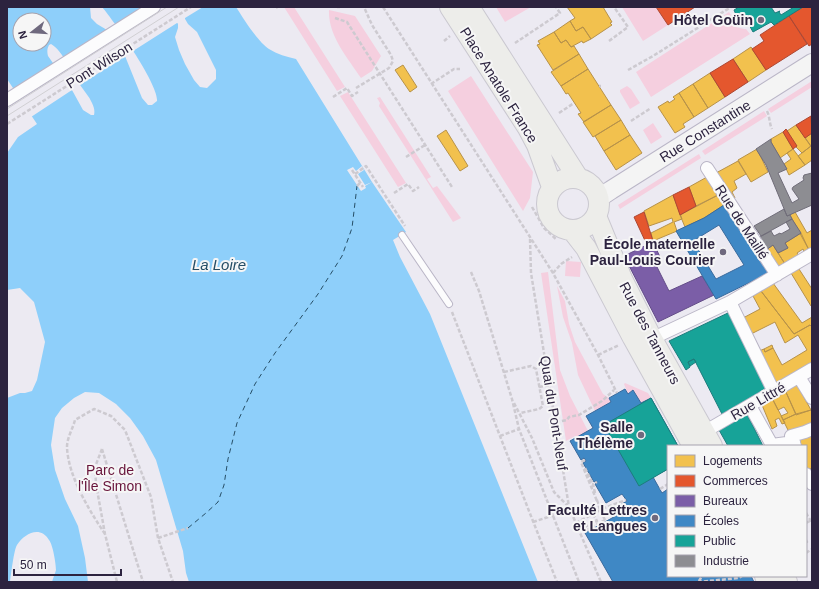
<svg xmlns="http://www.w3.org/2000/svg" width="819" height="589" font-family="Arial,sans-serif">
<rect width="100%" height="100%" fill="#eceaf2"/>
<!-- green -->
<path fill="#f5cfdf" d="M284 7H294L345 87 337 91Z
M496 7H531L505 22Z
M622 7H656L668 25 643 41Z
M329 10 355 16 381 56 372 71 361 78C348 58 328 36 329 10Z
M729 12 734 20V23L736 27 744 29H746L750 34 651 97 636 72Z
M471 76 533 172 530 198 523 211 448 91Z
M812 81V87L771 113 768 109Z
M627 86 631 89 640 103 630 109 620 92V90Z
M348 92 406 183 398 187 340 96Z
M380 97 431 177 427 179 433 188 437 186 461 218 453 222 379 106 380 103 377 98Z
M764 111 767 116 705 155 702 151Z
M653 123 662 137 651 144 643 130Z
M699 154 701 158 620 209 618 205Z
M566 261 581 262 580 277 565 276Z
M548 272 560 370 570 396 588 431 577 438 575 436 566 441 541 273Z
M557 286 565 301 569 324 575 342 603 394 609 398 611 402 595 411 578 375 572 343 563 317Z
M625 383 648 393 651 398 641 403 633 391 628 394 624 384Z"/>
<!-- water -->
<path fill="#8ecffa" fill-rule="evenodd" d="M7 7H90L91 18 97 24 107 30 125 56 142 98 148 105H152L157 101C159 85 114 21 102 7H167L178 23V28L175 37 179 50 185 64 194 80 200 87 207 88 216 79V70L197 32 188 24 178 7H236C243 18 258 42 269 49 277 54 287 57 296 59L372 182 406 232 393 240 400 257 430 314 538 582H189L186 573 183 551 156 460 143 436 130 418 116 404 99 393 85 392 74 398 62 408 55 418 51 445 55 470 65 499 78 526 85 558 88 582H52C53 578 55 574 56 570 56 564 53 545 49 540 40 525 24 534 17 545 14 549 11 575 10 582H7V398L20 393H25L32 391 37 380 45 342 34 302 20 288 7 290V153L18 137 37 124 7 79ZM20 20H44V44H20ZM51 44C63 51 72 73 80 85 84 91 89 96 92 103 94 107 95 111 94 115H91L83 110 72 90 48 56C47 52 47 49 49 45Z"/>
<!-- pier -->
<path fill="#eceaf2" d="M144 7H169L180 25 177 23 133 51V56L111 21 116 25Z
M176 7H203L185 18V23Z
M106 27 109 29 128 59 125 56 80 85 81 89 59 55 63 58 107 30Z
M53 59 75 92 72 90 31 117 13 90 54 64Z
M362 166 364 170 358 174 365 185 372 182 365 186 366 188 361 191 347 170 353 167 356 171Z"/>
<!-- homes -->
<path fill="#f2c14e" stroke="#b7924a" d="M567 7H603L612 22 610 23 612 25 591 39 583 27 576 31 570 21 575 18Z
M570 21 576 31 583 27 591 39 583 43 582 41 571 47 566 40 561 43 554 32Z
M554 32 561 43 566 40 571 47 574 46 579 54 553 70 537 45 540 44 538 41Z
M751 47 766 70 748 82 733 59Z
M579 54 588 69 561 86 551 72Z
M403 65 417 87 410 92 395 70Z
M588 69 611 105 584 122 578 114 581 113 568 93 566 94 561 86Z
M710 73 725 97 708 108 693 84Z
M693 84 708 108 694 117 679 93Z
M679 93 694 117 683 124 685 127 675 133 658 107 668 101 669 103 675 99 673 97Z
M611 105 621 120 593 137 583 122Z
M621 120 630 135 604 151 595 136Z
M796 125 811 146 802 153 796 147 787 131Z
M446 130 468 166 460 171 437 136Z
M783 132 793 149 780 158 771 142V139Z
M812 133V148L805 138Z
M630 135 642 153 616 170 604 151Z
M811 146 812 148V160L805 165 798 156Z
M757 149 768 172 751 182 738 160Z
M793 149 805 165 789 175 784 164 791 159 787 153Z
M738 161 746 174 734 181 737 188 732 192 735 198 732 200 716 173Z
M707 177 720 194 696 206 689 187Z
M720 194 726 204 704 218 685 227 680 215Z
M673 195 682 219 674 222 677 231 653 241 651 233 673 222 672 218 649 226 644 211Z
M795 212 807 233 812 230V248L809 250 790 215Z
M801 233 809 250 805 253 803 249 797 253 799 256 785 264 778 253 788 248 785 243Z
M773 245 785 264 777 268 766 250Z
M799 269 812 289V305L811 306 791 273Z
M773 283 802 323 812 317V327L810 325 794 334 761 291Z
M761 291 794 334 810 325 812 327V363L777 384 759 351 764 349 765 352 773 348 782 365 807 350 798 335 785 343 775 322 751 334 743 318 760 309 753 296Z
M772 345 773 348 765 352 764 349Z
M796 383 811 410 796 415 785 390Z
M785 390 796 414 783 420 781 416 788 413 784 407 778 410 772 398Z
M772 398 785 423 782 424 779 418 775 420 777 426 772 429 762 405Z
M811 410 812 412V425L802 430 801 427 789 432 783 420 796 414Z
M812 433V468L808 470 806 465V446H798L796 441Z"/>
<!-- shops -->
<path fill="#e4572e" stroke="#ad4733" d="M656 7H695L668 25Z
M803 7H812V44L809 46 789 16Z
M789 16 807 44 766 70 752 49 764 41 760 35Z
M733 59 748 82 725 97 710 73Z
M811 116 812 133 805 138 796 125Z
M786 129 797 146 793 149 783 132Z
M689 187 696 206 680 215 673 195Z
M644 212 653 241 647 245 634 217Z"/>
<!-- offices -->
<path fill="#7b5ea7" stroke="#634c88" d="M653 242 661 259 655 263 669 291 702 276 714 295 658 322 624 256Z"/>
<!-- schools -->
<path fill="#3f88c5" stroke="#396a9d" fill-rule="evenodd" d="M727 203 769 273 716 299 676 231 704 218ZM719 225 744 265 716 279 693 241Z
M625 389 628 394 633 390 641 403 651 398 678 446H668V469L653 477 662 493 668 489V576H751L754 582H613L585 533 630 508 622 510 620 505 627 501 622 494 606 503 595 484 597 483 596 481 594 482 583 463 586 461 584 458 581 460 570 441 593 428 586 416 611 402 609 398Z"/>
<!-- public -->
<path fill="#17a398" stroke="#1d7d7d" d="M739 7H771L775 13 780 11 779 12 781 15 794 7H803L774 25 771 22 753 32 748 23 744 25 740 24 734 10Z
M730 312 769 388 722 414 694 359 688 362 690 367 686 370 669 341Z
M694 359 696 362 690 366 688 362Z
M651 398 678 446H668V469L639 486 604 425Z
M747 414 763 446H728L719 430Z"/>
<!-- industry -->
<path fill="#8d8d92" stroke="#706d79" d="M771 139V142L787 169 778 173 792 203 799 199 792 189 793 187 804 180 803 178 804 175 812 173V205L787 216 766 165 756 149Z
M784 209 787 216 790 215 792 219 761 236 754 226Z
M792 219 801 233 785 243 788 248 778 253 773 245 766 250 758 238 771 231 774 236 780 233 781 234 790 229 786 222Z"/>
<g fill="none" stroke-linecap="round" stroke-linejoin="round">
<!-- ferry -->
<path stroke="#264e66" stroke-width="1" stroke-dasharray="5 4" stroke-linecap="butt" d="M188 528 206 513 218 502 224 485 228 459 237 423 255 384 275 353 318 294 342 256 352 228 357 186"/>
<!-- lane casing -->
<g stroke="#bab6c7" stroke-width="8">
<path id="lane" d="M402 235 449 304"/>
</g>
<!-- street casing -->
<g stroke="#bab6c7" stroke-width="14">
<path id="street" d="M7 100 154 7
M707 168 777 275
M730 302 774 392
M647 341 730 302 812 254
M799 377 812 398
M750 406 772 445 794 442
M704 432 812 369
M795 446 791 436 805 432 812 429
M806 474 812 484"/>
</g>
<!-- secondary casing -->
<g stroke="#bab6c7" stroke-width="20">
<path id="secondary" d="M598 196 605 194 611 190 812 63"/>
</g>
<!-- primary casing -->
<g stroke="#cac8d0" stroke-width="22">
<path id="primary" d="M450 7 528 128 537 145 552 187
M469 7 578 178
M547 204a26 26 0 1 1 52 0a26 26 0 1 1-52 0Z
M596 216 622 279 652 339 712 446
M572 230 586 248 633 338 693 446
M765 576 768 582
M783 576 787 582"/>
</g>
<!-- path -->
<path stroke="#cdcad0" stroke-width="2.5" stroke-dasharray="4 2" stroke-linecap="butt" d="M337 7H340
M383 7 553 273 598 355 617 393
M276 8 277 7
M335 18 347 22 452 187
M444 41 450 36
M609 41 628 27 614 7
M515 43 560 13 556 7
M628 70 653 56 731 7
M431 84 454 69H460
M599 86H601
M356 88 389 68 393 61 391 55 372 25 364 7
M333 97 347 88 352 96 358 92
M767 111C770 117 769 123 772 129
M559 113 574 103
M631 121 651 108
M7 124 191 7
M406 157 425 145
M352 170 363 187
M355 174 366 166 405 226
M357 186 360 183
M394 193 408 184 413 191 419 187
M532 207 544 228 557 240
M530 239 531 273 569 507 601 582
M471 272 479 291 512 399 519 429 579 582
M553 273 561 264 572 257
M452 312 529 511 557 582
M598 355 619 345
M504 372 531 366 536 369 543 406 539 409 520 413
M539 387 550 385
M514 403 532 438 554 492 569 507
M556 422 567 420 569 417 579 415 602 401 614 390
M500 436 519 429
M102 449 143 582
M102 449 95 467 96 484 105 534 117 582
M585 460 581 462 597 501
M585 468 593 484
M660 489 668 484
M595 493 593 484 597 482
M597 500 600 510 605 520
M806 513 812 523
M593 514 597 521 585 527 587 530 605 520 606 521
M533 522 554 515
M576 523 604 508 626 500
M806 523 812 520
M105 534C89 510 68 476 67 447 67 438 73 428 75 420L94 409 111 416 125 430 151 497 158 538 173 582
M158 538 188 528
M806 540 807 542H806
M806 553 812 549
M699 581 702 576
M698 582 739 578 742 576"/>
<!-- lane -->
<use href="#lane" stroke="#fcfcfd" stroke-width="6"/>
<!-- street -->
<use href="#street" stroke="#fcfcfd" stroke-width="12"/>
<!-- secondary -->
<use href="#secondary" stroke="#f4f4f4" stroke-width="18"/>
<!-- primary -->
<use href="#primary" stroke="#ededea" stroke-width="20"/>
<!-- tram -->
<path stroke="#d1d0d3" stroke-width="1" d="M7 109 167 7
M7 116 179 7"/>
</g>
<!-- markers -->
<g fill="#6f697e" stroke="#f6f6f6" stroke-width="1.5">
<circle cx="761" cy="20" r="4"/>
<circle cx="723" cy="252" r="4"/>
<circle cx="641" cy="435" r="4"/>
<circle cx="655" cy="518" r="4"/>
</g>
<g text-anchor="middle" stroke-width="4" stroke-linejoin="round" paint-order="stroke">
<!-- poi labels -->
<g font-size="14" font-weight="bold" fill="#2c233f" stroke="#f6f6f6" text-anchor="end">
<text x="753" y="25">Hôtel Goüin</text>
<text x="715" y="249">École maternelle<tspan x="715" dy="16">Paul-Louis Courier</tspan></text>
<text x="633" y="432">Salle<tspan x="633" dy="16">Thélème</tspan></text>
<text x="647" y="515">Faculté Lettres<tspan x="647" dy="16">et Langues</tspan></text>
</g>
<!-- street labels -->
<g font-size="14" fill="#2c233f" stroke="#f6f6f6">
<text transform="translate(99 65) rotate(-32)" y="5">Pont Wilson</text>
<text transform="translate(499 85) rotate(58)" y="5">Place Anatole France</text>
<text transform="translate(705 131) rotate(-32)" y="5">Rue Constantine</text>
<text transform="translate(742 222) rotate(57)" y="5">Rue de Maillé</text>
<text transform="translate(650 333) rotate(62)" y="5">Rue des Tanneurs</text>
<text transform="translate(758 401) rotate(-30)" y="5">Rue Littré</text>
<text transform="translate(554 413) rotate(81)" y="5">Quai du Pont-Neuf</text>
</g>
<!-- park labels -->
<g font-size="14" fill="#68143b" stroke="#f6f6f6">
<text x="110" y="475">Parc de<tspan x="110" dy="16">l'Île Simon</tspan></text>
</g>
<!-- water labels -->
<g font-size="15" font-style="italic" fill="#264e66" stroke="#f6f6f6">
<text x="219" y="270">La Loire</text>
</g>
</g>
<!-- border -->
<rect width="819" height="589" fill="none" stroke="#2c233f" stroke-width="16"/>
<!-- legend -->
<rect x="667" y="445" width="140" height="132" fill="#f6f6f6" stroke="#a5a2ad"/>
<rect x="675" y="455" width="20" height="12" fill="#f2c14e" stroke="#a5a2ad"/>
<text x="703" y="465" font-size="12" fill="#2c233f">Logements</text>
<rect x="675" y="475" width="20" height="12" fill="#e4572e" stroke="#a5a2ad"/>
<text x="703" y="485" font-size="12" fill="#2c233f">Commerces</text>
<rect x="675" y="495" width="20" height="12" fill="#7b5ea7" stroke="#a5a2ad"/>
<text x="703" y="505" font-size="12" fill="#2c233f">Bureaux</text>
<rect x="675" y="515" width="20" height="12" fill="#3f88c5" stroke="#a5a2ad"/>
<text x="703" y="525" font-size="12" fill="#2c233f">Écoles</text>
<rect x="675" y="535" width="20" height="12" fill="#17a398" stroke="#a5a2ad"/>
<text x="703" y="545" font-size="12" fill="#2c233f">Public</text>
<rect x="675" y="555" width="20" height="12" fill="#8d8d92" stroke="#a5a2ad"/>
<text x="703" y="565" font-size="12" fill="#2c233f">Industrie</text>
<!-- north arrow -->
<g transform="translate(32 32) rotate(253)"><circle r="19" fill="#f6f6f6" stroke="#a5a2ad"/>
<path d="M0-3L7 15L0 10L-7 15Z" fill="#6f697e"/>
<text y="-6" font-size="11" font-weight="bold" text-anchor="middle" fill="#2c233f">N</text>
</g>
<!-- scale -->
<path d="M14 569v6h107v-6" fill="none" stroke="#2c233f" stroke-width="2"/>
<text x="20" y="569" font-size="12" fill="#2c233f" stroke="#f6f6f6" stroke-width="3" paint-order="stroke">50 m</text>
</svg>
